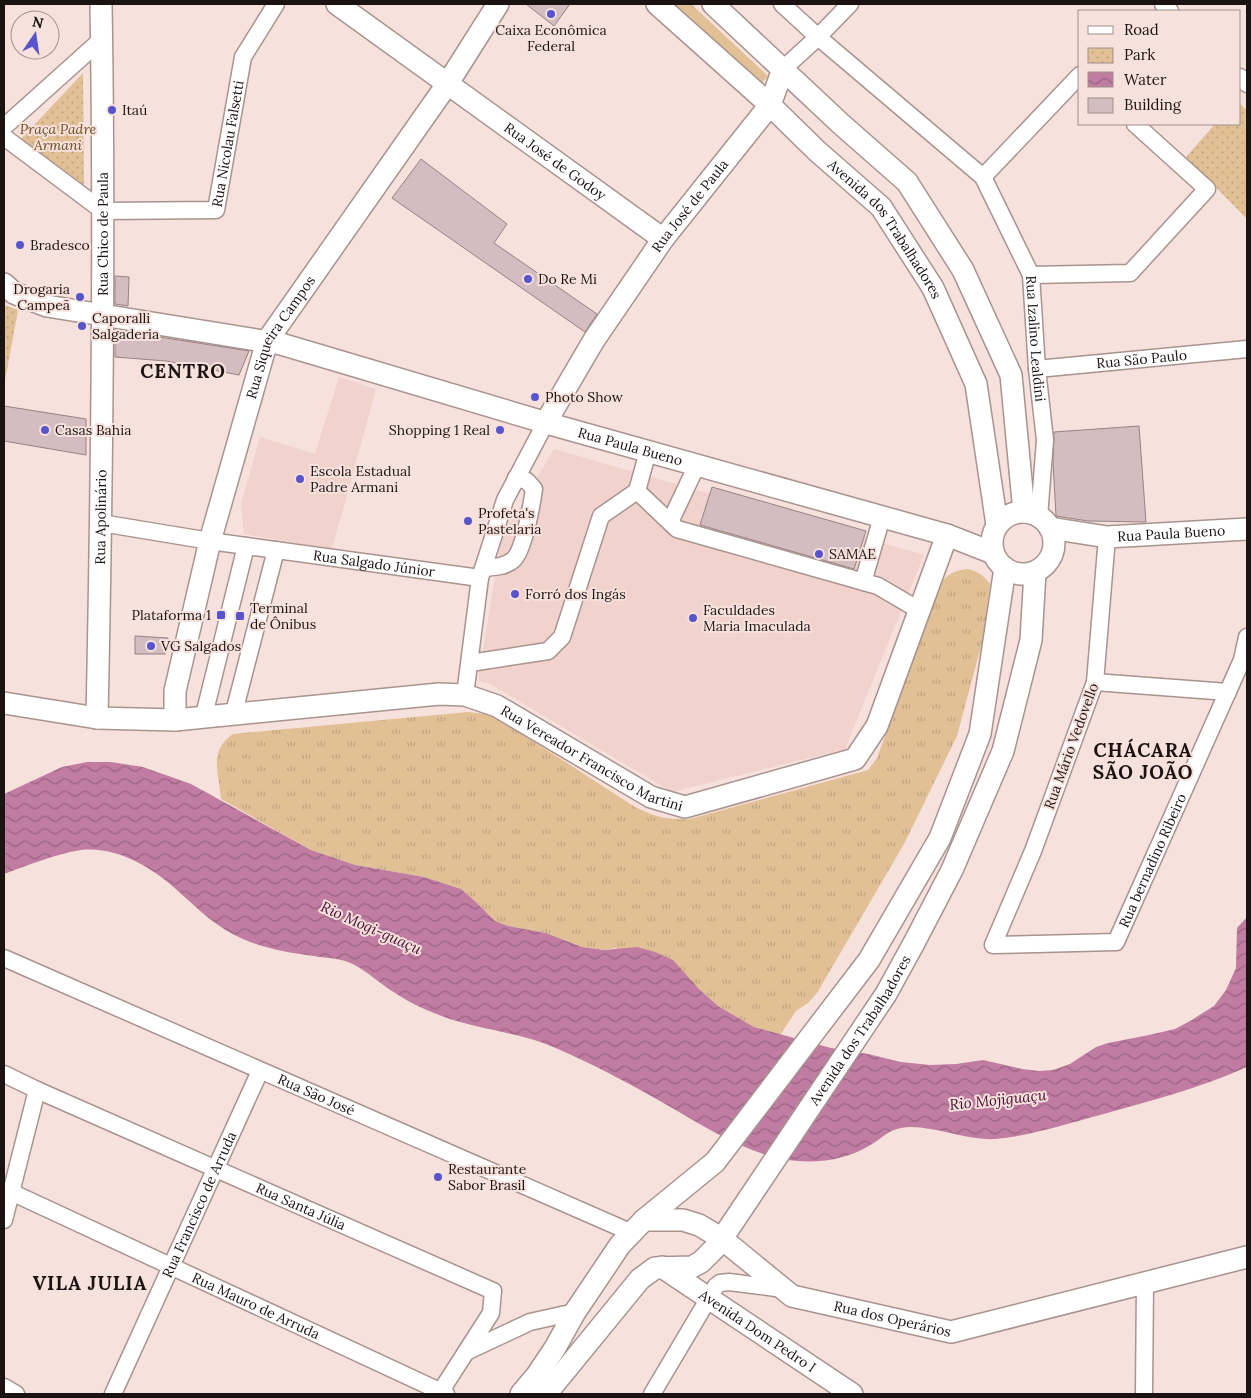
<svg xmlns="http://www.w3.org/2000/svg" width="1251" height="1398" font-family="Lora,serif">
<defs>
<pattern id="grass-tufts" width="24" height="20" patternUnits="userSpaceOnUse" patternTransform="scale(1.25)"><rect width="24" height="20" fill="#e1c096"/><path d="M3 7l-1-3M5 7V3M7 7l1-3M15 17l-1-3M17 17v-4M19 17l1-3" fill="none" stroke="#c0a480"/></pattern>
<pattern id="park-dots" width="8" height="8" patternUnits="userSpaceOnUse" patternTransform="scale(1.25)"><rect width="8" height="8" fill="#e1c096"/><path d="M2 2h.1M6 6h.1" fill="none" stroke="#c0a480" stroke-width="1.8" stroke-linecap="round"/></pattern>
<pattern id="water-waves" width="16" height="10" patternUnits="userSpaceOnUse" patternTransform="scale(1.25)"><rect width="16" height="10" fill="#c07ca1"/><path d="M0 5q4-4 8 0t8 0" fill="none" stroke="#9b6482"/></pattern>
</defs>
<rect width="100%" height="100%" fill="#f7e1dc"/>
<!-- built -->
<path fill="#f1d2cc" d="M339 377 376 389 332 549 244 534 241 504 260 437 315 454Z
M554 449 924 555 845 749 672 792 490 684 478 681 501 539Z"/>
<!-- grass -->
<path fill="url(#grass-tufts)" d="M674 4H691L768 76 760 85Z
M967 569C978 571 983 575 990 584L984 635 957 736 904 844 817 993 808 1003 796 1011 780 1035 754 1027 718 1006 698 988 615 948 604 950 582 947 546 933 508 926 495 921 476 902 461 889 424 877 355 865 311 850 221 799C219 773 208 751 233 734L468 712 486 714 502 721 635 807C655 817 667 820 690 819L868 770 877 758 942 581C950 573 956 570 967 569Z"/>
<!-- park -->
<path fill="url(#park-dots)" d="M83 73 84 185 20 140Z
M1240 104 1247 110V219L1186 157 1215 124H1240Z
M4 305 18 310 4 386Z"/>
<!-- water -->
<path fill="url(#water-waves)" d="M87 762H111L143 767 191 784 311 850 355 865 424 877 461 889 476 902 495 921 508 926 546 933 582 947 604 950 637 947 655 952 673 960 698 988 718 1006 754 1027 831 1048 868 1054 901 1062 930 1065 956 1064 983 1060 1022 1069 1039 1071 1053 1070 1070 1064 1096 1047 1108 1043 1149 1035 1175 1029 1190 1021 1214 1006 1226 990 1236 968 1237 928 1247 917V1067C1200 1088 1150 1101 1100 1115 1066 1124 1030 1136 995 1139 965 1141 928 1123 901 1128 889 1130 882 1138 872 1144 847 1160 817 1164 788 1160 743 1153 699 1123 660 1101 627 1082 592 1064 558 1049 519 1031 474 1030 434 1013 416 1006 398 996 382 984 371 976 361 967 348 962 338 958 325 958 314 956 290 953 266 949 243 939 217 928 198 909 178 891 153 868 117 846 81 850 55 854 29 865 4 874V794L62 767Z"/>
<!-- building -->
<path fill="#d3bdc0" stroke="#968184" d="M526 4H570L554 26Z
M421 159 507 224 494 243 597 314 585 332 392 198Z
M115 276 129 277 128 306 115 304Z
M115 330 249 351 239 375 166 361 115 357Z
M4 406 86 419V455L4 441Z
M1139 426 1146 522 1088 521 1056 516 1053 462 1054 432Z
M712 487 866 531 854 569 700 525Z
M135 636 168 638 165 654H135Z"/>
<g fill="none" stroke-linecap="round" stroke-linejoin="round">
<!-- minor casing -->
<g stroke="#a8938f" stroke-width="19">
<g id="minor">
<path id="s1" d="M782 4 818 37 983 177 1031 275 1037 369 1045 440 1039 517"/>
<path d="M1163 4 1170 11"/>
<path d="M783 69 818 37 850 4"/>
<path d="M1240 77 1247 84"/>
<path d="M4 127 102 39"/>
<path id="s2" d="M4 137 103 211 216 210 243 57 276 4"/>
<path d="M983 177 1080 75"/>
<path d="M1031 275 1130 273 1207 189 1135 124"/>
<path id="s3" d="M1037 369 1247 349"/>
<path d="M637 491 677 529 878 586 912 606 919 613"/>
<path d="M670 522 697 465"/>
<path id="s4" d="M101 523 210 541 480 578"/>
<path id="s5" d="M1107 537 1095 682 1033 851 993 945 1116 942 1242 660 1247 637"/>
<path d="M483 568C494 567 505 567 513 560 524 551 532 503 534 489L527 481 516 478"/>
<path d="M863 582 882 517"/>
<path d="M470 663 548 651 562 637 601 516 637 491 648 451"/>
<path d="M1095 682 1228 692"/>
<path d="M465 695 480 578 505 500 546 422"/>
<path d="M233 716 276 550"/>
<path d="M203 719 246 546"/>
<path id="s6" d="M4 958 630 1232"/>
<path id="s7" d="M4 1074 37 1090 493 1291 491 1313 439 1394"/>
<path id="s8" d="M11 1192 446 1394"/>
<path d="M4 1220 37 1090"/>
<path d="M466 1352 530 1322 575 1312"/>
<path d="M4 1387 16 1394"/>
<path id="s9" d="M113 1394 260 1071"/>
<path d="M652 1394 716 1286 720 1283 729 1282 783 1289"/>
<path d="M1144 1394 1145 1282"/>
</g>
</g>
<!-- major casing -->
<g stroke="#a8938f" stroke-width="24">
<g id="major">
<path id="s10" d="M337 4 663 239"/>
<path id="s11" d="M657 4 770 105 817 151 881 207 933 288 976 384 997 525"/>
<path d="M713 4 841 124 907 182 963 270 1011 375 1024 512"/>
<path id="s12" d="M4 284 14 293 47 306 281 344 557 426 947 535 993 553"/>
<path id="s13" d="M546 422 594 340 663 239 770 105 783 69"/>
<circle cx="1023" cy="543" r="31"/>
<path id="s14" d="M1050 528 1107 537 1247 529"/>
<path id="s15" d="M4 703 97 718 175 720 439 694 465 695 497 706 651 797 685 807 855 759 877 726 947 535"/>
<path id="s16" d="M97 718C102 480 105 242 101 4"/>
<path id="s17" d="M175 720V691L210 541 267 341 448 83 498 4"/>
<path id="s18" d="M644 1220H683L699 1225 721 1238 792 1296 951 1332 1247 1257"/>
<path id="s19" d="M662 1267 852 1394"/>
<path d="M521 1394 537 1375 555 1348 575 1312 620 1245 644 1220 715 1162 869 960 940 838 980 734 1005 568"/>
<path id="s20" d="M546 1394 640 1279 655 1268 692 1267 701 1262 717 1246 886 994 914 943 952 870 1003 751 1031 640 1035 572"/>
</g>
</g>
<!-- minor -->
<use href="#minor" stroke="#fff" stroke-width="16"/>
<!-- major -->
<use href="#major" stroke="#fff" stroke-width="21"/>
</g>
<!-- markers -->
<g fill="#5854cb" stroke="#f7e1dc" stroke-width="2">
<circle cx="551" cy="14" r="5"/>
<circle cx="112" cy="110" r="5"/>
<circle cx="20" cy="245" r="5"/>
<circle cx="528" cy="279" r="5"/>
<circle cx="80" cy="297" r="5"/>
<circle cx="82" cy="326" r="5"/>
<circle cx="535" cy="397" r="5"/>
<circle cx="45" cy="430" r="5"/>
<circle cx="500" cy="430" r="5"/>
<circle cx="300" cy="479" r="5"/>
<circle cx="468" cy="521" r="5"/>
<circle cx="819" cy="554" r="5"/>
<circle cx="515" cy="594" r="5"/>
<rect x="216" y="610" width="10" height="10" rx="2.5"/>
<rect x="235" y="611" width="10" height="10" rx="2.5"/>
<circle cx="693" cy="618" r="5"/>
<circle cx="151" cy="646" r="5"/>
<circle cx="438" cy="1177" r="5"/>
</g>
<g text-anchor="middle" stroke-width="4" stroke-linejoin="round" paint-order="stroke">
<!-- poi labels -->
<g font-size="14" fill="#1a1312" stroke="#f7e1dc" text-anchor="start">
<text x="551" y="35" text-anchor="middle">Caixa Econômica<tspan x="551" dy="16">Federal</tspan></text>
<text x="122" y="115">Itaú</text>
<text x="30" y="250">Bradesco</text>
<text x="538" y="284">Do Re Mi</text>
<text x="70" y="294" text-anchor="end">Drogaria<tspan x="70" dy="16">Campeã</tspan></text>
<text x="92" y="323">Caporalli<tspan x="92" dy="16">Salgaderia</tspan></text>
<text x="545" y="402">Photo Show</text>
<text x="55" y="435">Casas Bahia</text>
<text x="490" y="435" text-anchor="end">Shopping 1 Real</text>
<text x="310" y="476">Escola Estadual<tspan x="310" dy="16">Padre Armani</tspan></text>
<text x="478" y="518">Profeta's<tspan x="478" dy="16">Pastelaria</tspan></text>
<text x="829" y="559">SAMAE</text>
<text x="525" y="599">Forró dos Ingás</text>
<text x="250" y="613">Terminal<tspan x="250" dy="16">de Ônibus</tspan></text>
<text x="703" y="615">Faculdades<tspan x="703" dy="16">Maria Imaculada</tspan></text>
<text x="211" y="620" text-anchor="end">Plataforma 1</text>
<text x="161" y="651">VG Salgados</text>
<text x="448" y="1174">Restaurante<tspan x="448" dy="16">Sabor Brasil</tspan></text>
</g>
<!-- park labels -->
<g font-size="14" font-style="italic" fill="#6e4e1f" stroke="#f7e1dc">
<text x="58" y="134">Praça Padre<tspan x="58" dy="16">Armani</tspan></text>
</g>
<!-- street labels -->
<g font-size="14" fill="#1a1312" stroke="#f7e1dc">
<text dy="5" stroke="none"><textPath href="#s2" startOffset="304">Rua Nicolau Falsetti</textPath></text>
<text dy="5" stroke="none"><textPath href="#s10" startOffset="269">Rua José de Godoy</textPath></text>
<text dy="5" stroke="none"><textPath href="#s13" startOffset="260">Rua José de Paula</textPath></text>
<text dy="5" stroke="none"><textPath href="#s11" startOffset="322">Avenida dos Trabalhadores</textPath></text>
<text dy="5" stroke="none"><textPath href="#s16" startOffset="484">Rua Chico de Paula</textPath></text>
<text dy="5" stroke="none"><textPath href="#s17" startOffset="400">Rua Siqueira Campos</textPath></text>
<text dy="5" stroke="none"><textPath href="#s1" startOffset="438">Rua Izalino Lealdini</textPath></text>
<text dy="5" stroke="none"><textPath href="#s3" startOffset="105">Rua São Paulo</textPath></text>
<text dy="5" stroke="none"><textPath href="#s12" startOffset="650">Rua Paula Bueno</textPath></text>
<text dy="5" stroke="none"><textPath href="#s16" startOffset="201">Rua Apolinário</textPath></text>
<text dy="5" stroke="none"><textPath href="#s14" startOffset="122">Rua Paula Bueno</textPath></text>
<text dy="5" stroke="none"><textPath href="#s4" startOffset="276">Rua Salgado Júnior</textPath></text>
<text transform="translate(1071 746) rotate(-70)" y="5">Rua Mário Vedovello</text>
<text dy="5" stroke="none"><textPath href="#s15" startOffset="606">Rua Vereador Francisco Martini</textPath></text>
<text dy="5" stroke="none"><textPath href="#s5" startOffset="640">Rua bernadino Ribeiro</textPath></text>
<text dy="5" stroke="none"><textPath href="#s20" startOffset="496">Avenida dos Trabalhadores</textPath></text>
<text dy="5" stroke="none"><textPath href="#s6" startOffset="341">Rua São José</textPath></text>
<text dy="5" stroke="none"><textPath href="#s7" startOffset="325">Rua Santa Júlia</textPath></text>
<text dy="5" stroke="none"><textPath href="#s9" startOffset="208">Rua Francisco de Arruda</textPath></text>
<text dy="5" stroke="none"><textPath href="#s8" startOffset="270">Rua Mauro de Arruda</textPath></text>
<text dy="5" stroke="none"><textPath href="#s18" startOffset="276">Rua dos Operários</textPath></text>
<text dy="5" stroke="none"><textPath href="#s19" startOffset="115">Avenida Dom Pedro I</textPath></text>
</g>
<!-- water labels -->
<g font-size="15" font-style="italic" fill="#490b33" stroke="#f7e1dc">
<text transform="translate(371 928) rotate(24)" y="5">Rio Mogi-guaçu</text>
<text transform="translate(998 1100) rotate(-6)" y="5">Rio Mojiguaçu</text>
</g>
<!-- district labels -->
<g font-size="19" font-weight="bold" letter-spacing="1" fill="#1a1312" stroke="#f7e1dc">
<text x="183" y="378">CENTRO</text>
<text x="1143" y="757">CHÁCARA<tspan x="1143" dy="22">SÃO JOÃO</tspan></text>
<text x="90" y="1290">VILA JULIA</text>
</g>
</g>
<!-- border -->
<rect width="1251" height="1398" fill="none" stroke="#1a1312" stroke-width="10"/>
<!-- legend -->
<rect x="1078" y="10" width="162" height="115" fill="#f7e1dc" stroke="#9f8f8b"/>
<rect x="1088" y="26" width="25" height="8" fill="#ffffff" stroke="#9f8f8b"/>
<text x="1124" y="35" font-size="15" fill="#1a1312">Road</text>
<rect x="1088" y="48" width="25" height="15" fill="url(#park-dots)" stroke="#9f8f8b"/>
<text x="1124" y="60" font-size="15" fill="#1a1312">Park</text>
<rect x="1088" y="72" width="25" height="15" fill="url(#water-waves)" stroke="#9f8f8b"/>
<text x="1124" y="85" font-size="15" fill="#1a1312">Water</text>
<rect x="1088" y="98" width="25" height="15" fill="#d3bdc0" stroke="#9f8f8b"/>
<text x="1124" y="110" font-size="15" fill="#1a1312">Building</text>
<!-- north arrow -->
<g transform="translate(35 35) rotate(13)"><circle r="24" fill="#f7e1dc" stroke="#9f8f8b"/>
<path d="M0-4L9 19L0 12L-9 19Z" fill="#5854cb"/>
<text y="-8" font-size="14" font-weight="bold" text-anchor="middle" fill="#1a1312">N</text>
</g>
</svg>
